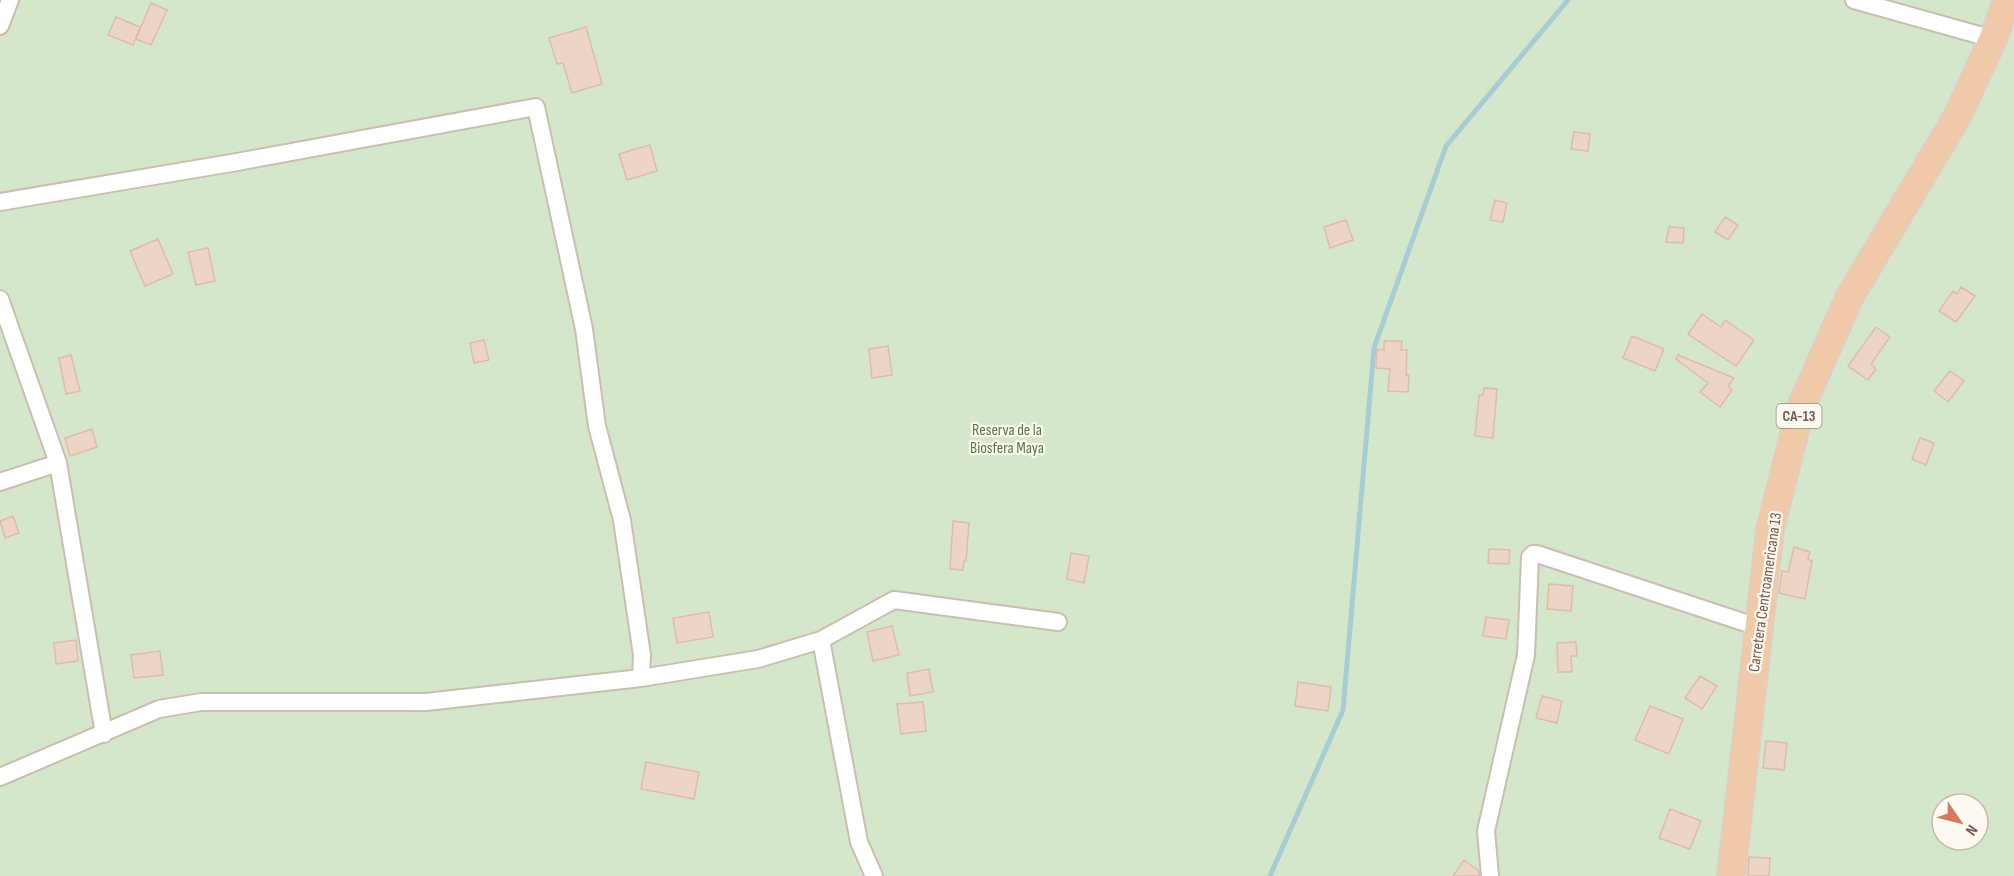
<svg xmlns="http://www.w3.org/2000/svg" width="2014" height="876" font-family="'Sofia Sans Condensed',sans-serif">
<rect width="100%" height="100%" fill="#fbf4ea"/>
<!-- green -->
<path fill="#d5e7ca" fill-rule="evenodd" d="M0 0H2014V876H0ZM1942 804H1978V840H1942Z"/>
<g fill="none" stroke-linecap="round" stroke-linejoin="round">
<!-- stream -->
<path stroke="#a8ccd3" stroke-width="5" d="M1270 876 1343 710 1374 348 1446 146 1568 0"/>
</g>
<!-- building -->
<path fill="#edd5c5" stroke="#debca7" stroke-width="1.5" d="M151 3 167 10 151 45 136 39Z
M116 17 140 27 133 45 108 35Z
M586 27 602 84 572 93 563 63 557 64 549 38Z
M1574 132 1590 134 1588 151 1571 149Z
M650 145 657 171 627 180 619 154Z
M1495 200 1507 203 1503 222 1490 220Z
M1725 217 1738 225 1728 240 1715 232Z
M1346 220 1353 240 1330 248 1324 227Z
M1669 227 1684 228 1683 243 1666 242Z
M158 239 173 274 145 286 130 251Z
M208 248 215 281 196 285 188 252Z
M1961 287 1975 296 1956 322 1939 311 1953 291 1957 294Z
M1702 314 1721 327 1725 320 1754 340 1736 366 1688 334Z
M1876 327 1890 337 1871 364 1876 369 1868 380 1848 366Z
M1632 336 1664 349 1655 371 1623 358Z
M484 340 489 360 474 363 470 343Z
M1384 341H1402L1401 350H1407L1406 375H1409L1408 392 1388 391 1390 369 1376 368 1377 349 1384 350Z
M888 346 892 375 872 378 869 349Z
M71 355 80 391 66 394 59 358Z
M1678 355 1734 378 1728 386 1732 390 1720 407 1700 392 1708 383 1676 359Z
M1950 371 1964 381 1948 402 1934 391Z
M1484 388 1497 389 1493 438 1475 436 1479 395H1483Z
M92 429 97 447 70 456 65 438Z
M1920 438 1934 443 1926 465 1912 459Z
M13 516 19 533 5 538 0 521Z
M953 521 969 523 966 561H964L963 570 950 569Z
M1794 547 1810 552 1808 559 1812 561 1805 599 1779 593 1782 571 1788 572Z
M1489 549 1510 550 1509 564 1488 563Z
M1071 553 1089 556 1084 583 1067 579Z
M1549 584 1573 586 1571 611 1547 609Z
M709 612 713 637 677 643 673 618Z
M1486 617 1509 620 1506 639 1483 636Z
M892 626 899 655 873 661 867 632Z
M76 640 78 661 56 664 54 643Z
M1576 642 1577 656H1571L1572 672H1558L1557 643Z
M160 651 163 675 134 678 131 655Z
M929 669 933 692 910 696 907 673Z
M1700 676 1717 686 1702 709 1685 698Z
M1298 682 1331 687 1328 711 1295 706Z
M1542 696 1562 701 1557 723 1536 718Z
M923 702 926 731 901 734 897 704Z
M1650 706 1683 719 1669 754 1635 740Z
M1766 741 1787 743 1784 770 1763 768Z
M646 762 699 772 694 799 641 789Z
M1670 809 1701 821 1690 849 1659 838Z
M1749 857 1770 858 1769 876H1748Z
M1464 860 1479 871V876H1453Z"/>
<g fill="none" stroke-linecap="round" stroke-linejoin="round">
<!-- minor casing -->
<g stroke="#ccbdb1" stroke-width="20">
<path id="minor" d="M1854 0 1993 39
M0 26 10 0
M0 202 237 162 536 107 584 329 597 426 622 520 642 655 641 678
M0 299 58 463 104 734
M0 482 58 463
M821 640 859 842 874 876
M0 777 159 709 201 702H426L641 678 758 659 821 640 894 600 1058 622
M1490 876 1486 831 1526 655 1530 557 1533 554H1537L1758 627"/>
</g>
<!-- trunk casing -->
<g stroke="#d8d1ce" stroke-width="30">
<path id="trunk" d="M1731 876 1770 530 1801 407 1850 296 1957 117 1993 39 2007 0"/>
</g>
<!-- minor -->
<use href="#minor" stroke="#fff" stroke-width="16"/>
<!-- trunk -->
<use href="#trunk" stroke="#f0c9a9" stroke-width="27"/>
</g>
<g text-anchor="middle" stroke-width="4.5" stroke-linejoin="round" paint-order="stroke">
<!-- shield labels -->
<rect fill="#fdf8f0" stroke="#9c8b80" stroke-width="1.5" x="1776.5" y="404" width="45" height="24" rx="4.5"/>
<g font-size="15" font-weight="bold" fill="#735c50">
<text x="1799" y="421">CA-13</text>
</g>
<!-- park labels -->
<g font-size="16" fill="#567849" stroke="#fdf8f0">
<text x="1007" y="435">Reserva de la<tspan x="1007" dy="18">Biosfera Maya</tspan></text>
</g>
<!-- street labels -->
<g font-size="16" fill="#735c50" stroke="#fdf8f0">
<text transform="translate(1764 592) rotate(-82)" y="6">Carretera Centroamericana 13</text>
</g>
</g>
<!-- north arrow -->
<g transform="translate(1960 822) rotate(125)"><circle r="28" fill="#fdf8f0" stroke="#c6bab0" stroke-width="1.5"/>
<path d="M0-4.5L10 22L0 15L-10 22Z" fill="#d7795d"/>
<text y="-9" font-size="16" font-weight="bold" text-anchor="middle" fill="#735c50">N</text>
</g>
</svg>
